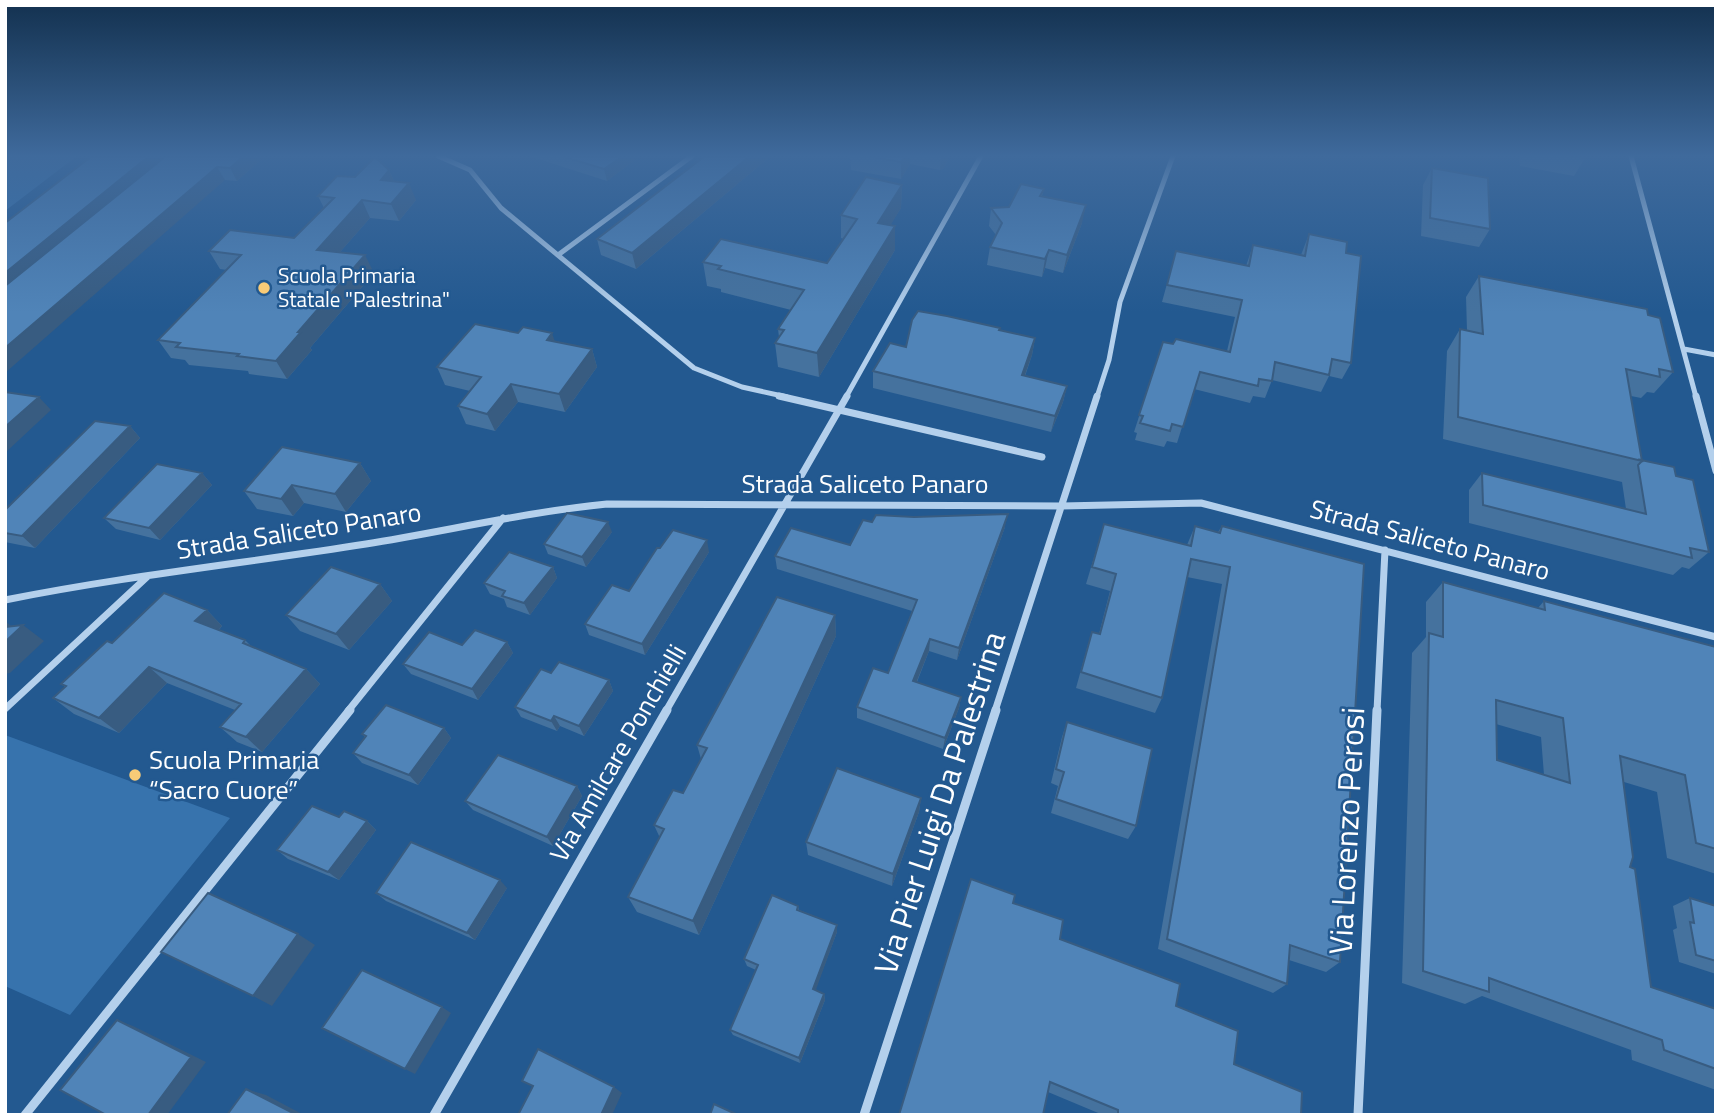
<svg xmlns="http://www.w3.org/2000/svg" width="1721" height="1120" font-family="'Titillium Web',sans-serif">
<rect width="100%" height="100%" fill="#235990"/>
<!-- green -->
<path fill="#3773ad" d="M5 156H77L5 211Z
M5 735 230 818 70 1015 5 986Z"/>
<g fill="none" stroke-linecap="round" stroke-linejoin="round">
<!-- street-far2 -->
<path stroke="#b4d0ec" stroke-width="5" d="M438 156 470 170 501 208 694 368 742 387 787 397
M1631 156 1696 397
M558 255 692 156
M1684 349 1716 355
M846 397 981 156
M1097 397 1109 360 1120 302 1173 156"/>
<!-- street-far1 -->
<path stroke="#b4d0ec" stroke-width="7" d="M779 396 1042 457
M1696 396 1716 471
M5 600C125 576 246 563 366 544 447 531 526 512 607 504L1062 506 1201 503 1716 637
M5 709 148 576
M348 711 503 518
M666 711 847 396
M995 711 1097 396
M1377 711 1385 550"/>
<!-- street -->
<path stroke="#b4d0ec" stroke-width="9" d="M25 1115 350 710
M434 1115 667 710
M864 1115 996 710
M1358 1115 1377 710"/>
</g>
<!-- wall -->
<path fill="#45729e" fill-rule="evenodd" d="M92 156H265L237 181 225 180Z
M529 156H634L635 160 607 181Z
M705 156H771L636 269 601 255 597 239Z
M850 156H950L944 168 940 170 910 164 901 179 851 170Z
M1519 156H1584L1585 158 1574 176 1520 166Z
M1432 168 1490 229 1479 247 1421 236 1423 185Z
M389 170 394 181 416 200 399 221 370 218 340 252 374 273 310 348 312 350 287 379 249 374 248 371 189 365 185 360 171 358 158 340 227 270 220 269 209 251 294 238 324 208 318 196 355 177Z
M902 185 901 208 890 225 895 226V250L819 377 778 367 775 343 779 337 778 329 791 310 721 292V289L707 286 703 262 827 263 844 239 841 238V215Z
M1044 189 1042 196 1082 223 1063 273 1045 268 1042 277 987 265 990 247 996 235 989 226 991 208 1009 207Z
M1309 234 1346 253 1351 363 1342 379 1329 376 1321 392 1272 380 1265 398 1253 396 1250 403 1194 389 1177 443 1167 441 1164 447 1135 440 1137 433 1134 432 1163 342 1173 344 1227 351 1235 317 1162 302 1176 251 1246 266 1253 245 1301 255Z
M1479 276 1648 315 1673 372 1654 393 1647 392 1641 398 1631 396 1641 460 1676 476 1709 552 1689 569 1682 567 1673 575 1469 523V490L1482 473 1626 509 1622 482 1443 439 1447 351 1460 329 1467 331 1466 297Z
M1000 330 1035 338 1032 355 1025 376 1067 386 1063 402 1051 432 873 388V371L906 347Z
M555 341 592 349 597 367 565 412 518 402 495 431 466 424 458 406 470 391 445 385 437 367Z
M130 426 140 438 35 548 5 542V510Z
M360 463 371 481 346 512 304 503 293 516 257 509 244 491Z
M202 473 212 485 160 540 116 529 104 518Z
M872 522 1005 527 957 660 929 651 917 682 961 697 959 708 943 749 857 718V707L888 673 912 611 777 569 775 556 850 545Z
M1104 524 1187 545 1195 526 1218 532 1222 526 1340 962 1326 972 1289 960 1287 984 1273 993 1158 949 1222 584 1187 577 1162 698 1155 713 1076 688 1087 648 1092 632 1099 634 1110 591 1086 584Z
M612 532 586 567 548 554 544 544Z
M660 548 709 552 645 655 589 635 585 624 629 591Z
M553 567 557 578 530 615 507 607 504 599 490 594 484 583Z
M1443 582 1538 608 1544 601 1716 647V874L1667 858 1657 792 1624 782 1630 867 1651 987 1716 1009V1090L1632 1060 1631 1050 1482 996 1465 1004 1402 983 1412 653 1426 637V602ZM1496 724 1541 737 1544 775 1497 760Z
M380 584 392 601 349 650 300 631 286 615Z
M207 610 222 626 219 630 245 640 251 646 306 669 320 684 262 752 237 742 220 727 235 710 167 683 119 733 74 714 53 698 65 687 61 684 112 643Z
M835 615 836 636 699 935 637 912 628 897 660 838 654 825 683 793 701 759 697 745Z
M507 642 513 653 478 700 411 674 403 664 462 645Z
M551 673 609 680 613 691 584 736 560 726 557 731 521 717 515 707Z
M1067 722 1136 826 1128 839 1051 813 1058 786 1051 783 1062 737Z
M444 728 451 738 418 785 362 763 353 753 365 737 362 734Z
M577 786 582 796 553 846 473 810 465 801Z
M921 798 919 812 892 886 808 855 806 842Z
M339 817 367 821 376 830 339 880 288 859 277 850Z
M507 888 475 940 386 901 376 893Z
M1690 898 1716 906V974L1679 962 1673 930 1677 928 1673 906Z
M1013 903 1060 939 1176 1006 1234 1064 1301 1115H1103L1048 1092Z
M798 906 799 910 837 925V932L815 990 824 994 825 1000 800 1063 733 1035 730 1030 756 970 747 966 744 959Z"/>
<!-- shaded-wall -->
<path fill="#385c81" d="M149 156H173L5 296V273Z
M244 156H265L237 181 230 168Z
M623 156H634L635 160 607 181 604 169Z
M750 156H771L636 269 632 253Z
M905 156H910V164L901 179V162Z
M941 156H950L944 168 940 170Z
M217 167 225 180 5 373V348Z
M389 170 397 188 381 180Z
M409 183 416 200 399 221 391 204Z
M902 185 901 208 878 246V223Z
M362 200 370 218 326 268 317 250Z
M1086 205 1082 223 1063 273 1067 255Z
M895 226V250L819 377 817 353Z
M1049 250 1045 268 1042 277 1045 259Z
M365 255 374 273 310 348 312 350 287 379 276 361 298 332Z
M552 333 558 351 547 340Z
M1035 338 1032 355 1019 392 1022 375Z
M592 349 597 367 565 412 559 394Z
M511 384 518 402 495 431 487 414Z
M1067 386 1063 402 1051 432 1055 416Z
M39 397 51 410 5 453V427Z
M130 426 140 438 35 548 22 536Z
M360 463 371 481 346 512 335 494Z
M202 473 212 485 160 540 149 528Z
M292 485 304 503 293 516 281 499Z
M1008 514 1005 527 957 660 959 648Z
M608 522 612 532 586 567 582 557Z
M707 540 709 552 645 655 642 644Z
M553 567 557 578 530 615 524 603Z
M380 584 392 601 349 650 336 634Z
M207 610 222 626 212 637 195 621Z
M835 615 836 636 699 935 693 921Z
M5 621 17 631 23 625 44 641 10 673 5 674Z
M930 639 929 651 912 693 913 681Z
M507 642 513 653 478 700 472 689Z
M149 667 167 683 119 733 99 718Z
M306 669 320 684 262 752 246 737Z
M609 680 613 691 584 736 579 726Z
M961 697 959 708 943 749 945 738Z
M554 716 560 726 557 731 551 721Z
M444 728 451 738 418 785 409 775Z
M577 786 582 796 553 846 547 837Z
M921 798 919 812 892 886 893 874Z
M367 821 376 830 339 880 328 872Z
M500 880 507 888 475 940 467 933Z
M837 925V932L814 995 813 989Z
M298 934 315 945 272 1006 253 996Z
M824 994 825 1000 800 1063 799 1058Z
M442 1007 451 1013 415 1074 405 1069Z
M117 1020 133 1026 206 1062 167 1115H148Z
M614 1087 622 1093 612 1115H601Z
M246 1089 266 1095 304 1115H297Z"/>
<!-- building -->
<path fill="#5084b8" stroke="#385c81" stroke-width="2" fill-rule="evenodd" d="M92 156H149L5 273V223Z
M166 156H244L230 168 217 167 5 348V286Z
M561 156H623L604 169Z
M705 156H750L632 253 597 239Z
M867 156H905L901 162Z
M1570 156H1584L1585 158Z
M375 157 389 170 381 180 409 183 391 204 362 200 317 250 365 255 298 332H301L276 361 237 356 239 354 176 347 180 343 158 340 241 255 209 251 230 230 294 238 334 198 318 196 337 176 355 177Z
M1432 168 1488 178 1490 229 1430 218Z
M866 177 902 185 878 223 895 226 817 353 775 343 784 330 778 329 804 290 718 269 721 266 703 262 721 239 827 263 857 219 841 215Z
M1021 184 1044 189 1040 196 1086 205 1067 255 1049 250 1045 259 990 247 1002 223 991 208 1009 207Z
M1309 234 1347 242 1346 253 1361 256 1351 363 1332 359 1329 375 1275 362 1272 381 1259 379 1258 386 1200 372 1183 427 1172 424 1170 431 1140 423 1143 416 1139 415 1163 342 1173 344 1176 339 1230 352 1242 300 1167 285 1176 251 1249 266 1253 245 1305 256Z
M1479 276 1647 309 1648 315 1660 318 1673 372 1659 369 1660 377 1626 369 1642 461 1458 417 1460 329 1483 334Z
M918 311 947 316 1000 328 999 330 1035 338 1022 375 1067 386 1055 416 873 371 890 343 906 347 912 320Z
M475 324 518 333 523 327 552 333 547 340 592 349 559 394 511 384 487 414 458 406 481 377 437 367Z
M5 392 39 397 5 427Z
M95 421 130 426 22 536 5 533V510Z
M282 447 360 463 335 494 292 485 281 499 244 491Z
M1641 460 1674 467 1676 476 1693 480 1709 552 1690 548 1692 558 1483 505 1482 473 1646 514 1638 465 1642 461Z
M157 464 202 473 149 528 104 518Z
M567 513 608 522 582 557 544 544Z
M1008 514 959 648 930 639 913 681 961 697 945 738 857 707 873 668 888 673 917 600 775 556 791 528 850 545 863 520 872 522 876 515 914 517Z
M1104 524 1191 546 1195 526 1220 533 1222 526 1364 564 1340 962 1290 945 1287 984 1167 939 1230 567 1191 559 1162 698 1081 672 1092 632 1100 634 1116 574 1092 567Z
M673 530 707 540 642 644 585 624 612 585 629 591 657 548H660Z
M509 552 553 567 524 603 502 596 505 591 484 583Z
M331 567 380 584 336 634 286 615Z
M1443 582 1545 610 1544 601 1716 647V849L1696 843 1685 775 1620 756 1633 857 1630 867 1635 869 1651 987 1716 1009V1069L1664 1050 1662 1040 1489 978V992L1423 971 1429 633 1443 637ZM1496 700 1563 718 1570 783 1497 760Z
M164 593 207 610 195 621 245 640 243 643 306 669 246 737 220 727 241 704 149 667 99 718 53 698 66 686 61 684 107 641 112 643Z
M777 597 835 615 693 921 628 897 664 829 654 825 673 790 683 793 707 748 697 745Z
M23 625 5 642V627Z
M475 630 507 642 472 689 403 664 429 632 462 645Z
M559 662 609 680 579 726 554 716 551 721 515 707 541 669 551 673Z
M386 705 444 728 409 775 353 753 366 736 362 734Z
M1067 722 1152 749 1136 826 1056 799 1064 772 1056 769Z
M498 755 577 786 547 837 465 801Z
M837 768 921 798 893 874 806 842Z
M312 806 339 817 344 811 367 821 328 872 277 850Z
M411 842 500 880 467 933 376 893Z
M971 879 1015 895 1013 903 1063 920 1060 939 1180 984 1176 1006 1238 1031 1234 1064 1302 1092 1301 1115H1118V1110L1050 1082 1043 1115H899Z
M208 893 298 934 253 996 161 952Z
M772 895 798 906 797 910 837 925 813 989 824 994 799 1058 730 1030 758 965 744 959Z
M1690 898 1716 906V961L1696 955 1690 922 1694 923Z
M362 970 442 1007 405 1069 322 1028Z
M117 1020 191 1057 148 1115H106L60 1090Z
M538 1049 614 1087 601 1115H518L533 1086 522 1081Z
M246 1089 297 1115H227Z
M714 1104 738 1115H710Z"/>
<!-- sky -->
<linearGradient id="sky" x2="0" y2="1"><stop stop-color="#13314f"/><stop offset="0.5" stop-color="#3f6a9c"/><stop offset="1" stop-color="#3f6a9c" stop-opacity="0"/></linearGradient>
<rect width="1721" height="312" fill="url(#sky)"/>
<!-- markers -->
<g fill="#f8cb77" stroke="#235990" stroke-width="2.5">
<circle cx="264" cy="288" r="7"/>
<circle cx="135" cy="775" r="7"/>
</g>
<g text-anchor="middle" stroke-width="5" stroke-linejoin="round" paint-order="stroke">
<!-- far-poi labels -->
<g font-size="21" fill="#fff" stroke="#235990" text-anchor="start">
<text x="278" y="283">Scuola Primaria<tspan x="278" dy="24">Statale "Palestrina"</tspan></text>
</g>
<!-- street labels -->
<g font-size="26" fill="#fff" stroke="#235990">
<text x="865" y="493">Strada Saliceto Panaro</text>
<text transform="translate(299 531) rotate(-9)" y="9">Strada Saliceto Panaro</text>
<text transform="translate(1430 540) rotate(15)" y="9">Strada Saliceto Panaro</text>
<text transform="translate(618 753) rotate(-60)" y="9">Via Amilcare Ponchielli</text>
</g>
<!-- poi labels -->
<g font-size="26" fill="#fff" stroke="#235990" text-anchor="start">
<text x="149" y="769">Scuola Primaria<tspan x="149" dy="30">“Sacro Cuore”</tspan></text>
</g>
<!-- near-street labels -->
<g font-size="32" fill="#fff" stroke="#235990">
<text transform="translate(940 803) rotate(-72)" y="11">Via Pier Luigi Da Palestrina</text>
<text transform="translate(1347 831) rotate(-87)" y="11">Via Lorenzo Perosi</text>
</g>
</g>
<!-- border -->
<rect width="1721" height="1120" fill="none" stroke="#ffffff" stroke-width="14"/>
</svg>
